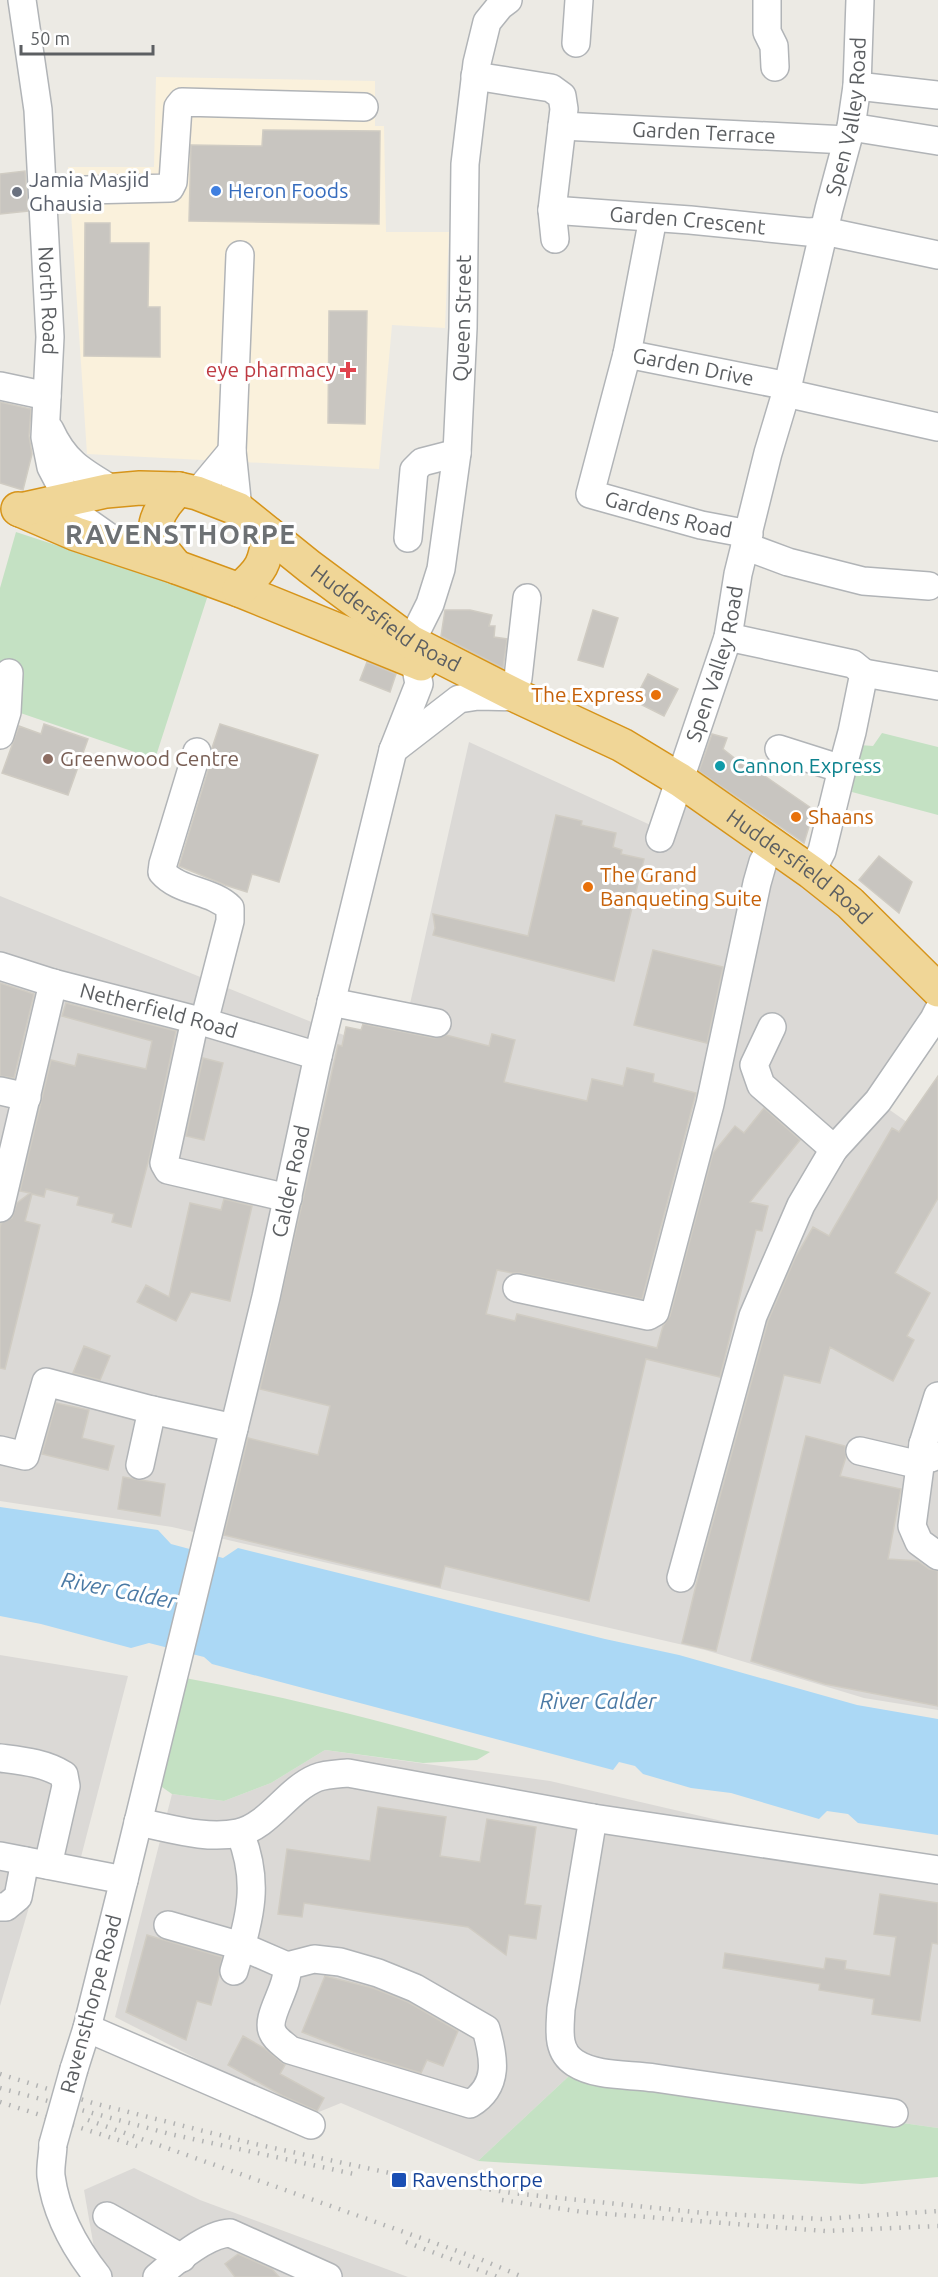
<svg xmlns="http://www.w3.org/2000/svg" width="938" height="2277" font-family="Ubuntu,sans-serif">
<rect width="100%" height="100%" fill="#eceae4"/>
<!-- commercial -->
<path fill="#faf1dc" d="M156 77 375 81V126H384L386 232H449L445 328 392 325 379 469 87 454 68 167H154Z"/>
<!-- industrial -->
<path fill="#dbd9d6" d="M469 742 657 828 683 788 805 875 938 997 887 1108 938 1144V1710L864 1698 705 1650 172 1527 0 1501V896L398 1057Z
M0 1655 128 1676 75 1880 39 1873 0 2006Z
M325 1750 550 1781 829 1846 938 1862V2128L569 2076 478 2161 341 2103 309 2116 115 2017 172 1794 224 1801 271 1783Z
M134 2168 200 2200 408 2277H99L84 2190Z"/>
<!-- green -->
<path fill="#c4e1c3" d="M16 532 208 595 155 759 0 706V588Z
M882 733 938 747V815L852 792 860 745 873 746Z
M185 1678C288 1697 390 1723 490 1752L477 1760 423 1763 325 1750 271 1783 224 1801 172 1794 159 1785Z
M569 2076 938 2128V2177L862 2184 478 2161Z"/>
<!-- water -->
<path fill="#abd8f5" d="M0 1507 158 1530 171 1544 223 1558 238 1548 605 1639 679 1655 857 1705 938 1719V1835L858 1823 848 1814 827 1811 819 1819 731 1793 691 1788 643 1774 635 1766 619 1762 613 1770 212 1664 204 1657 149 1643 131 1648 41 1624 0 1616Z"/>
<!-- building -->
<path fill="#c8c5c0" stroke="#d0ccc3" stroke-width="1.5" d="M263 130 380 131 379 224 189 221 191 145 262 146Z
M25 171 28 211 0 214V174Z
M85 223H110V243H149L148 307H160V357L84 356Z
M329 311H367L365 424 328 423Z
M0 402 31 409 29 436 32 454 23 490 0 483Z
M445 610H470L492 615 489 626H495L494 637 507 639 503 668 441 636Z
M593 610 618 618 603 667 578 660Z
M367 662 396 674 390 692 360 680Z
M648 674 678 689 664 716 634 701Z
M44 724 88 739 68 795 2 773 19 726 41 734Z
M220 724 318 755 279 882 252 874 247 892 225 885 179 866 212 757V748Z
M712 734 727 738 723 749 756 775 759 772 814 810 804 843 699 771Z
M556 815 582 821 581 825 616 833 613 847 622 850 621 854 644 859 614 981 433 935 435 928 433 914 528 936Z
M879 856 912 882 899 913 859 880Z
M653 950 723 967 707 1043 634 1025Z
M0 983 34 994 14 1078 0 1076Z
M66 1003 176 1031 150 1155 131 1227 112 1222 114 1214 77 1205 79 1197 46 1189 44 1197 32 1194 25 1221 40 1225 5 1369 0 1368V1228L1 1223 12 1218 17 1203 30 1193 20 1191 51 1060 75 1066 78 1054 146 1069 152 1041 62 1016Z
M363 1024 434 1038 446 1035 489 1046 492 1034 515 1040 504 1082 587 1101 592 1079 623 1086 627 1068 654 1074 653 1082 696 1093 642 1299 520 1273H512L497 1270 486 1314 515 1321 517 1314 657 1348 663 1326 670 1316 713 1153 735 1126 744 1133 764 1108 800 1140 750 1202 768 1206 762 1231 756 1230 720 1377 646 1359 589 1601 445 1566 440 1587 224 1535 248 1438 318 1455 330 1406 260 1389 338 1045 342 1046 346 1027 361 1030Z
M203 1058 223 1063 204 1140 186 1136Z
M938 1076V1198L895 1273 930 1293 907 1336 914 1340 893 1381 830 1347 820 1383 784 1375 716 1651 682 1643 700 1569 768 1321 795 1258 813 1227 829 1236 892 1128 899 1132Z
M224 1199 252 1206 230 1301 191 1292 176 1321 137 1302 146 1285 169 1297 190 1203 221 1210Z
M84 1346 110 1356 100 1380 73 1373Z
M56 1403 89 1410 82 1438 114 1446 108 1470 42 1454Z
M806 1436 845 1446 846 1457 840 1476 901 1489 888 1559 918 1561 929 1569 938 1571V1706L825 1684 751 1661Z
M123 1477 165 1484 160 1516 118 1509Z
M378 1807 446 1817 440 1856 480 1862 487 1819 536 1827 525 1904 541 1906 536 1939 509 1935 506 1955 468 1927 304 1903 302 1917 278 1914 287 1849 370 1861Z
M880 1894 938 1903V1944L932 1943 920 2021 872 2014 874 1999 819 1990 820 1984 723 1968 725 1953 824 1969 826 1958 846 1961 845 1969 890 1976 896 1937 874 1934Z
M147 1935 222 1957 219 1976 211 2005 197 2001 186 2040 126 2012Z
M325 1976 373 1988 408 2002 458 2031 443 2066 427 2060 421 2073 353 2052 302 2032Z
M243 2036 264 2048 285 2065 280 2074 324 2098 317 2111 283 2096 228 2065Z
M238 2254 272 2269 279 2277H235L225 2264Z"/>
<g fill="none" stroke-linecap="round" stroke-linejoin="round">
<!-- minor casing -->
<g stroke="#b1b4b7" stroke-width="30">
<g id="minor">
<path id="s1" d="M22 0 38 110 50 337 45 437 51 467 72 507 86 521 113 540"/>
<path d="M767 0V32L774 46 775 67"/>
<path d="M576 43 579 0"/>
<path d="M475 76 551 88 562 96 564 109 552 210 555 239"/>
<path d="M857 86 938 95"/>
<path id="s2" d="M562 126 847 140"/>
<path d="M851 127 938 141"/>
<path d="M43 191 170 188 173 182 178 107 182 102 364 107"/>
<path id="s3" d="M552 210 690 220 808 232 824 231 938 255"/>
<path id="s4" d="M653 218 627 354 788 386"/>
<path id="s5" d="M627 354 590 494 701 525 749 534"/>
<path d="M0 386 47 396"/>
<path d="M786 393 938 427"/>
<path d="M50 430C65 463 83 472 113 490"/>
<path d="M197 493 232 451"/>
<path d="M238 509 232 451 240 255"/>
<path d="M408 538 414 470 422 462 457 453"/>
<path d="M745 546 788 562 863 581 929 586"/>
<path d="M728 637 853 664 864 673 852 732 842 769 779 749"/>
<path d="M864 673 938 686"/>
<path d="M513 694 518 678 527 598"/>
<path d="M0 735 7 712 9 673"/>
<path d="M393 750 459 699 478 696 517 697"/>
<path d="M197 752 163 864 162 872C179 892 212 890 230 908V921L204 1022"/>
<path id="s6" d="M660 838 728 637 738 574 768 453 786 393 829 209 851 127 857 86 860 0"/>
<path d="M811 872 822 851 842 769"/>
<path id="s7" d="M0 966 53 983 204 1022 318 1056"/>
<path d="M331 1002 437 1023"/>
<path d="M195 1020 164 1163 168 1170 288 1198"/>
<path d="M772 1027 754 1065 761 1085 834 1149"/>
<path d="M0 1091 27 1097"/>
<path d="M0 1208 53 983"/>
<path d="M517 1288 648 1316 655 1312 710 1104 757 883 763 862 772 845"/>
<path d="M923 1444 912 1526 919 1542 938 1556"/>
<path d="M0 1450 25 1456 46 1382 152 1410 234 1428"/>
<path d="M860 1451 920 1465"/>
<path d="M931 1458 923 1444 938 1396"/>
<path d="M140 1465 152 1410"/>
<path d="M681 1578 753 1316 801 1205 834 1149 878 1101 934 1019 938 1011"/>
<path d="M0 1758C23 1761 45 1763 64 1775L66 1786 48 1865"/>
<path d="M593 1818 561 2009C560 2029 556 2051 575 2063 597 2077 629 2074 655 2078 734 2090 814 2101 894 2113"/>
<path d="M138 1822C170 1828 206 1840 238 1833 269 1826 287 1790 316 1778 326 1774 337 1774 348 1773L593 1818 938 1870"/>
<path d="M0 1856 124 1880"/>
<path d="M0 1907H6L18 1897 25 1861"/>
<path d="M168 1925 241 1946 287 1966C290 1987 264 2017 273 2033 276 2040 285 2045 290 2050L470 2104C500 2086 494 2057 486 2029L415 1988 378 1973 340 1962 314 1959 287 1966"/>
<path d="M234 1971C249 1919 261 1885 240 1833"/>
<path d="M87 2028 311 2125"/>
<path id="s8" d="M74 2069 87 2028 124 1880 266 1297 318 1056 393 750 419 684 411 642 430 604 441 569 457 453 463 328 465 164 477 63 487 22 500 6 508 0"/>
<path d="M53 2144C53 2154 50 2166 51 2176 56 2214 75 2248 98 2277"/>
<path d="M107 2216 182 2258"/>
<path d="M157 2277C175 2261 207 2234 230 2233L328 2277"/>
</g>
</g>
<!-- highway casing -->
<g stroke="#d6941a" stroke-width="36">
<g id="highway">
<path d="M18 509 76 534 176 567 239 590 421 664"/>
<path id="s9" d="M20 510 106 491 140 488 179 489 197 493 238 509 310 567 411 642 519 697 622 745 680 780 811 872 850 903 938 990"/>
<path d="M176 567C171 560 163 552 159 544 148 523 165 502 179 489"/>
<path d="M239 590C262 570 265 564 269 534"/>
</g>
</g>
<!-- minor -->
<use href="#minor" stroke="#fff" stroke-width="27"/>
<!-- highway -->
<use href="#highway" stroke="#f0d697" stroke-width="33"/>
<!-- rail -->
<path stroke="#b2b3b3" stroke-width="4.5" stroke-dasharray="1.5 8" stroke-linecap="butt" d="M0 2074 93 2103 255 2144 399 2175 512 2193 704 2213 821 2219 938 2211
M0 2088 170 2134 354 2174
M0 2102 137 2146
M88 2120 480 2259 523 2277
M502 2200 583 2212 825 2231 938 2226
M406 2242 498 2277"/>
<!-- minor-bridge casing -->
<g stroke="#b1b4b7" stroke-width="30" stroke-linecap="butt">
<path id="minor-bridge" d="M53 2144 74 2069"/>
</g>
<!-- minor-bridge -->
<use href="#minor-bridge" stroke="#fff" stroke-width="27"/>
</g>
<!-- markers -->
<circle fill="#3f7fe0" stroke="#fff" stroke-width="2" cx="216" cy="191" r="6"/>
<circle fill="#6b7280" stroke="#fff" stroke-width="2" cx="17" cy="192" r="6"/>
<path fill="#e0444e" stroke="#fff" stroke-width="2" d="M345 361h6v6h6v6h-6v6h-6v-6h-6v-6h6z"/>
<g fill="#e8710a" stroke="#fff" stroke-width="2">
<circle cx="656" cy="695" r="6"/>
<circle cx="796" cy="817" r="6"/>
<circle cx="588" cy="887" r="6"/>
</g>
<circle fill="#8d6e63" stroke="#fff" stroke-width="2" cx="48" cy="759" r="6"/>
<circle fill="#0f9aa8" stroke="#fff" stroke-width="2" cx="720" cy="766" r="6"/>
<rect fill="#1a4fb4" stroke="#fff" stroke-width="2" x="391" y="2172" width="16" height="16" rx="3"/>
<g text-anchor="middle" stroke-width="6" stroke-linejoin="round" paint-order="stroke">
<!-- street labels -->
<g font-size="21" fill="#5c5f62" stroke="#fff">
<text dy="7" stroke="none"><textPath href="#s6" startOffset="747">Spen Valley Road</textPath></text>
<text dy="7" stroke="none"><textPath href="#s2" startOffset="142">Garden Terrace</textPath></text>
<text dy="7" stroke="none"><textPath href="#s3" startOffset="136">Garden Crescent</textPath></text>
<text dy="7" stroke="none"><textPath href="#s1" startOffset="302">North Road</textPath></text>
<text dy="7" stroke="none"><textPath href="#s8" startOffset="1802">Queen Street</textPath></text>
<text dy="7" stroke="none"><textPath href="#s4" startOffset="206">Garden Drive</textPath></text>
<text dy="7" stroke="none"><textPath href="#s5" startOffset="226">Gardens Road</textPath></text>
<text dy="7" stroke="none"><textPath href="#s9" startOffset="408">Huddersfield Road</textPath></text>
<text dy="7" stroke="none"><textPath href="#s6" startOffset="183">Spen Valley Road</textPath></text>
<text dy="7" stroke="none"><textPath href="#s9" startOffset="892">Huddersfield Road</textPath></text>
<text dy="7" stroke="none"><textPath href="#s7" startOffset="165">Netherfield Road</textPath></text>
<text dy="7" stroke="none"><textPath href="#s8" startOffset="914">Calder Road</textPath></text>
<text transform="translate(91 2004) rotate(-75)" y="7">Ravensthorpe Road</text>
</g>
<!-- worship labels -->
<g font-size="21" fill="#5b616d" stroke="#fff" text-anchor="start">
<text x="29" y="187">Jamia Masjid<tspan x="29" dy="24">Ghausia</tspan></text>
</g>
<!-- shop labels -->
<g font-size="21" fill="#366cbe" stroke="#fff" text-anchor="start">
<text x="228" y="198">Heron Foods</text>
</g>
<!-- health labels -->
<g font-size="21" fill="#be3a42" stroke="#fff" text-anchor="end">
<text x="336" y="377">eye pharmacy</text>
</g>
<!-- food labels -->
<g font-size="21" fill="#c56008" stroke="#fff" text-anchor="start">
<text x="644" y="702" text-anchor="end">The Express</text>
<text x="808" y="824">Shaans</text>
<text x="600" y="882">The Grand<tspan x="600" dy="24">Banqueting Suite</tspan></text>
</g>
<!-- education labels -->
<g font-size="21" fill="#785e54" stroke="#fff" text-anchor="start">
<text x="60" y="766">Greenwood Centre</text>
</g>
<!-- culture labels -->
<g font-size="21" fill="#0d838f" stroke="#fff" text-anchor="start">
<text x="732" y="773">Cannon Express</text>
</g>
<!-- transit labels -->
<g font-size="21" fill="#164399" stroke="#fff" text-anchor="start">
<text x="412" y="2187">Ravensthorpe</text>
</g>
<!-- water labels -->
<g font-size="22" font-style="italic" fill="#4b7aa5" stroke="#fff">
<text transform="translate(119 1590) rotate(11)" y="8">River Calder</text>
<text x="598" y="1709">River Calder</text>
</g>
<!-- district labels -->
<g font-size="27" font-weight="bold" letter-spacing="1.5" fill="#6d7174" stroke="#fff">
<text x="181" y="544">RAVENSTHORPE</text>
</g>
</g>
<!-- scale -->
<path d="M21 45v9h132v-9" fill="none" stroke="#5c5f62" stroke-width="3"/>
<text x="30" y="45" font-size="18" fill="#5c5f62" stroke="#ffffff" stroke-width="4.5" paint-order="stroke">50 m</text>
</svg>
